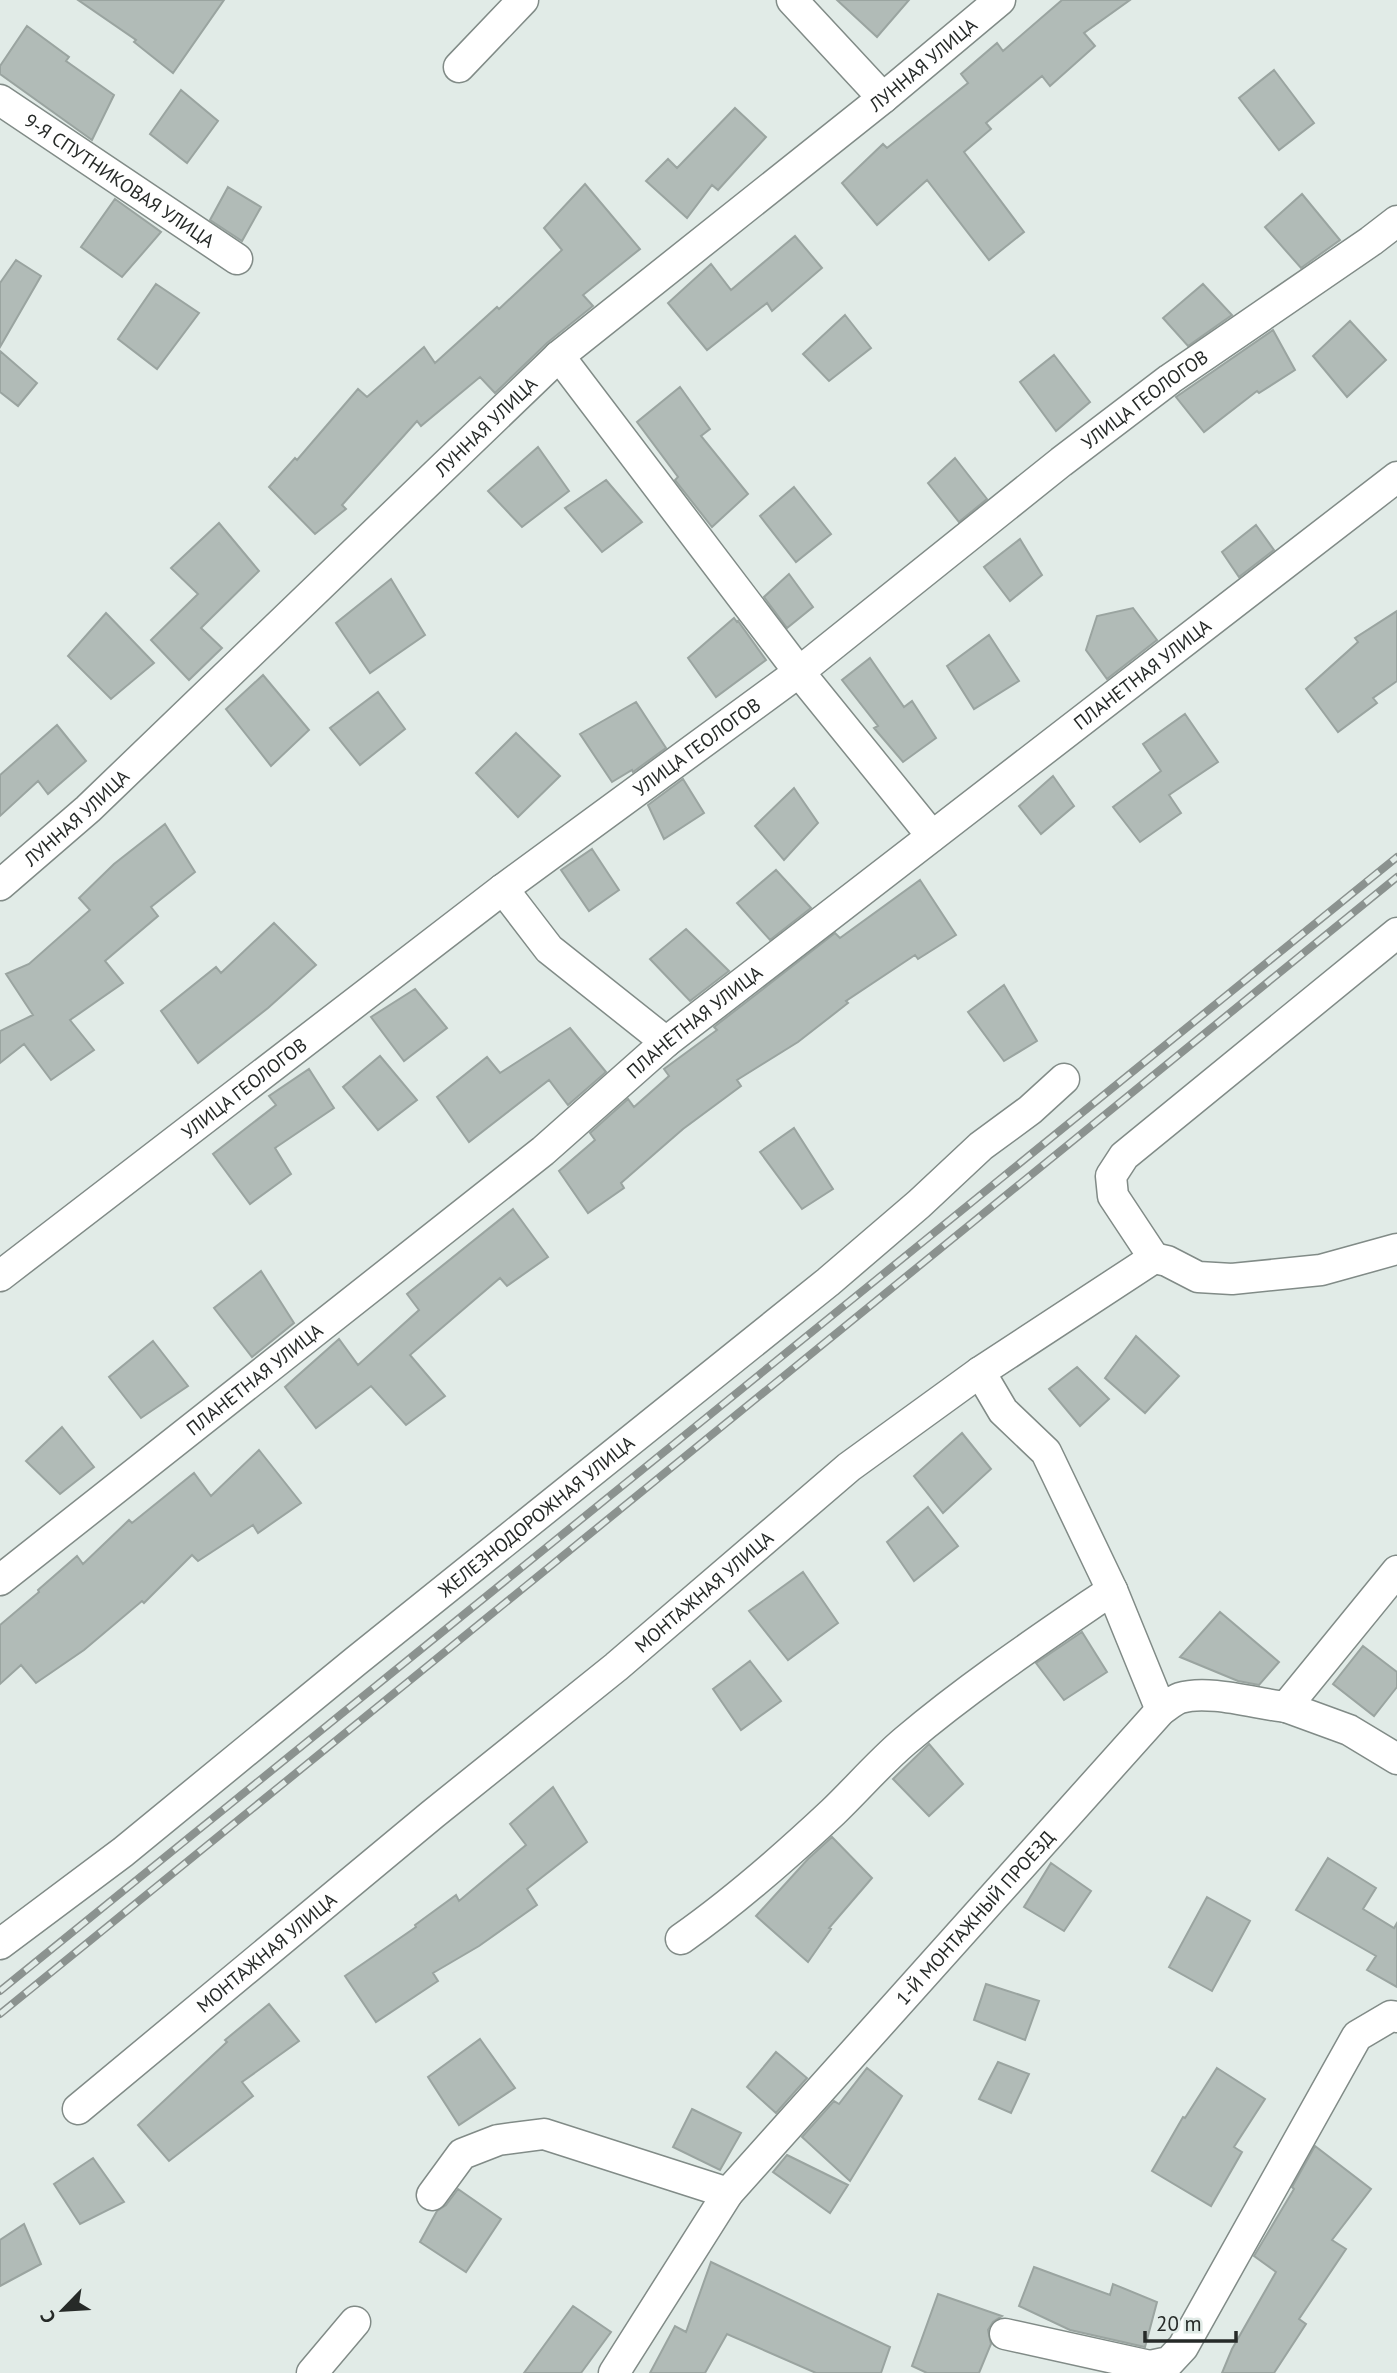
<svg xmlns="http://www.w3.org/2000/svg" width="1397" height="2373" font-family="'PT Sans',sans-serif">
<rect width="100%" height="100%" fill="#e1ebe7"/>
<!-- building -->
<path fill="#b1bbb7" stroke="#9aa4a0" stroke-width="2" d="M78 0H224L173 73 134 42 136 40Z
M837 0H909L877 37Z
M1062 0H1130L1084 33 1095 46 1050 86 1042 76 986 123 991 129 964 152 1024 232 989 260 927 180 877 225 842 183 883 144 887 148 968 83 961 74 997 43 1003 51Z
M27 26 69 57 66 61 114 95 92 140 0 74V66Z
M1274 70 1314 123 1279 150 1239 98Z
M181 90 218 121 187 163 150 134Z
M735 108 766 137 718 190 712 185 687 218 646 181 668 159 677 168Z
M585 184 640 249 583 295 593 306 547 343 495 393 480 377 421 426 417 421 342 505 346 509 315 534 269 487 295 458 297 460 358 389 367 397 424 347 435 363 497 307 499 309 562 250 544 228Z
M228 187 261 207 242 241 210 220Z
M1302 194 1340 240 1301 268 1265 227Z
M115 199 161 232 122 277 81 247Z
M795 236 822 268 772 311 767 303 707 350 668 303 711 264 731 290Z
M16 260 41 276 0 347V283Z
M156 284 199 313 157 369 118 339Z
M1203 284 1232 315 1188 346 1163 318Z
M845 315 871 348 829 381 803 354Z
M1350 321 1386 360 1347 397 1313 356Z
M1273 330 1295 370 1259 393 1257 391 1204 432 1176 397Z
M0 351 37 383 18 406 0 392Z
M1054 355 1090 402 1056 431 1020 382Z
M680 387 710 429 701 436 748 494 712 527 675 480 678 477 637 422Z
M538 447 569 491 522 527 488 491Z
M955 458 987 499 959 522 928 483Z
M606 480 642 522 602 552 565 508Z
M794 487 831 534 796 562 760 516Z
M219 523 259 571 201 628 222 648 189 680 151 640 198 594 171 568Z
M1256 525 1274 550 1239 577 1222 552Z
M1020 539 1042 575 1010 601 984 567Z
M789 574 813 607 787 628 764 597Z
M391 579 425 635 370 673 336 623Z
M1133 608 1157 640 1107 679 1086 650 1097 616Z
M1397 611V681L1373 698 1377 703 1338 732 1306 689 1358 642 1355 638Z
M106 613 154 663 111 699 68 656Z
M734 618 737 622 738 621 766 660 716 697 688 658Z
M989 635 1019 681 974 709 947 666Z
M870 658 904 707 912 701 936 738 903 762 874 728 878 726 842 680Z
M263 675 309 730 271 766 226 709Z
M378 692 405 729 360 765 330 728Z
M636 702 666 748 633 772 632 770 612 782 580 734Z
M1185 714 1218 762 1169 795 1181 813 1140 842 1113 807 1161 771 1143 744Z
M57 725 86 761 48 794 38 781 0 816V775Z
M516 733 560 776 518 817 476 773Z
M1053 776 1074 806 1041 834 1019 806Z
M683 779 704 813 664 839 648 805Z
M794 788 818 823 784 860 755 826Z
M165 824 195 872 151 907 158 916 105 961 123 983 70 1020 94 1050 51 1080 24 1044 0 1063V1031L33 1015 6 974 29 964 90 910 79 898 114 864Z
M592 849 619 890 589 911 561 870Z
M776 870 811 908 770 940 737 903Z
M920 880 956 935 918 959 915 955 846 1001 848 1003 798 1042 737 1080 741 1086 683 1129 621 1183 624 1188 588 1213 559 1171 595 1140 590 1133 628 1099 634 1107 669 1076 664 1069 717 1030 714 1027 835 933 840 938Z
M274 923 316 965 268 1008 198 1063 161 1011 216 967 221 973Z
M686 929 729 971 690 1001 650 959Z
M1004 985 1037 1041 1004 1061 968 1012Z
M415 989 447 1028 404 1061 371 1017Z
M570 1028 606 1072 568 1105 549 1080 469 1142 437 1097 487 1057 500 1073Z
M380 1056 417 1100 378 1130 343 1087Z
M309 1069 334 1108 275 1148 291 1174 250 1204 213 1154 276 1105 269 1096Z
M794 1128 833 1189 802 1209 760 1152Z
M513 1209 548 1257 507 1286 500 1278 410 1355 445 1396 406 1425 371 1386 316 1428 285 1387 339 1339 358 1365 419 1310 407 1294Z
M261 1271 294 1323 252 1357 214 1308Z
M1136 1336 1179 1376 1145 1413 1105 1378Z
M153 1341 188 1386 141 1418 109 1377Z
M1077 1367 1109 1399 1080 1426 1049 1389Z
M62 1427 94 1467 60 1494 26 1461Z
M962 1433 991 1469 943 1513 914 1476Z
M259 1450 301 1503 258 1533 253 1525 198 1561 192 1555 144 1603 142 1601 84 1650 36 1683 21 1665 0 1684V1625L39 1592 38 1590 77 1556 83 1564 129 1520 132 1523 194 1473 211 1496Z
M928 1507 958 1546 914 1581 887 1542Z
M803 1572 838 1623 788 1660 749 1611Z
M1220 1612 1279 1662 1259 1685 1238 1681 1180 1657Z
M1082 1632 1107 1672 1064 1700 1036 1663Z
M1363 1646 1397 1672V1687L1374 1716 1333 1684Z
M750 1661 781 1701 741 1730 713 1689Z
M929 1744 963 1784 929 1816 893 1779Z
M553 1787 587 1842 527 1889 537 1905 479 1946 433 1973 438 1981 376 2022 345 1976 416 1927 415 1925 456 1895 459 1901 526 1845 510 1824Z
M832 1837 872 1878 829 1928 831 1929 808 1962 756 1916 808 1859Z
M1328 1858 1376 1888 1363 1909 1394 1928 1397 1923V1987L1367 1970 1376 1956 1296 1910Z
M1051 1863 1091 1891 1064 1931 1024 1907Z
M1207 1897 1250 1921 1212 1991 1169 1967Z
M986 1984 1039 2001 1025 2040 974 2020Z
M269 2004 299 2041 242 2082 253 2096 169 2161 138 2125 227 2042 225 2040Z
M480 2039 515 2088 459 2125 428 2077Z
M776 2052 807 2078 776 2113 747 2087Z
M998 2062 1029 2074 1011 2113 979 2099Z
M867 2068 902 2096 850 2181 802 2137 834 2101 839 2104Z
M1217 2068 1265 2099 1234 2147 1242 2152 1211 2206 1152 2171 1183 2117 1185 2118Z
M692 2109 741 2133 720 2170 673 2147Z
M1315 2146 1371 2189 1332 2240 1346 2249 1299 2319 1306 2324 1274 2373H1222L1232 2349 1276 2272 1254 2256 1294 2189 1292 2187Z
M787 2155 848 2185 830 2213 773 2172Z
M93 2158 124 2202 80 2224 54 2184Z
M458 2189 501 2219 466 2272 420 2242 437 2211 446 2205Z
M24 2224 41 2264 0 2286V2240Z
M711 2262 890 2347 881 2373H816L727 2334 705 2373H650L675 2326 686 2332Z
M1034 2267 1110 2295 1113 2284 1157 2302 1145 2347 1070 2330 1019 2306Z
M938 2294 1002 2316 993 2322 988 2330 991 2344 979 2373H927L912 2366Z
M573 2306 611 2332 581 2373H524Z"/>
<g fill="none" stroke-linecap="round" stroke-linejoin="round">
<!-- minor casing -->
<g stroke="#818b87" stroke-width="33">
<g id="minor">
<path d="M792 0 883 98"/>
<path d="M459 67 523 0"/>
<path id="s1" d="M0 100 237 259"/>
<path d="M559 356 799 672 932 836"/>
<path id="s2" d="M0 885 88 809 559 356 883 98 1000 0"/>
<path d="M503 889 549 949 666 1042"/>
<path d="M1154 1258 1113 1196 1111 1176 1124 1156 1397 933"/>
<path id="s3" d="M0 1276 503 889 799 672 1061 462 1170 379 1371 241 1397 221"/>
<path d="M980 1372 1003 1411 1046 1452 1112 1590 1161 1710"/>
<path id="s4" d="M0 1580 543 1151 666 1042 1397 477"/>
<path d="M1286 1707 1349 1730 1397 1759"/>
<path d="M681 1939C735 1901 784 1858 833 1812 857 1789 879 1763 905 1741 970 1686 1042 1638 1112 1590"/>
<path id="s5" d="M0 1944 123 1852 356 1661 828 1282 919 1204 981 1146 1030 1110 1064 1079"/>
<path id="s6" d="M78 2109 433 1814 616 1667 849 1467 980 1372 1154 1258 1167 1261 1198 1277 1232 1279 1321 1270 1397 1249"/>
<path d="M432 2195 462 2154 498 2140 544 2134 728 2193"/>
<path d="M1005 2334 1150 2366 1169 2362 1183 2347 1357 2036 1391 2016 1397 2017"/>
<path d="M312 2373 355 2322"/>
<path id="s7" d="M614 2373 728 2193 1161 1710C1167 1706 1174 1700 1180 1698 1208 1689 1257 1704 1286 1707L1397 1571"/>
</g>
</g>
<!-- minor -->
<use href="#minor" stroke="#fff" stroke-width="30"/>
<!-- rail casing -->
<g stroke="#8b928f" stroke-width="8">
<path id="rail" d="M0 1991 1397 857
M0 2014 1397 877"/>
</g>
<!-- rail -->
<use href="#rail" stroke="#e1ebe7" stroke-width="5" stroke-dasharray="16" stroke-linecap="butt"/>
</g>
<g text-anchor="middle" stroke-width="6" stroke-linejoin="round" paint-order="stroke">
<!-- street labels -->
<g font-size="19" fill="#262a28" stroke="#e1ebe7">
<text dy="7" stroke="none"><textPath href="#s2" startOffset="1236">ЛУННАЯ УЛИЦА</textPath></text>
<text dy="7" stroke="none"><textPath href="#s1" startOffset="144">9-Я СПУТНИКОВАЯ УЛИЦА</textPath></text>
<text dy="7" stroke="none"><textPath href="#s3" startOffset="1442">УЛИЦА ГЕОЛОГОВ</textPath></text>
<text dy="7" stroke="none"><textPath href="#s2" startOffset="668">ЛУННАЯ УЛИЦА</textPath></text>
<text dy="7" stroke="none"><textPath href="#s4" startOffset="1458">ПЛАНЕТНАЯ УЛИЦА</textPath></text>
<text dy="7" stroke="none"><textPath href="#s3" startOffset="875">УЛИЦА ГЕОЛОГОВ</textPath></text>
<text dy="7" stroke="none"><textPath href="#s2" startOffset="102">ЛУННАЯ УЛИЦА</textPath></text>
<text dy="7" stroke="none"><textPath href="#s4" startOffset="891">ПЛАНЕТНАЯ УЛИЦА</textPath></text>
<text dy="7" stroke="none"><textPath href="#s3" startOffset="308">УЛИЦА ГЕОЛОГОВ</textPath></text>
<text dy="7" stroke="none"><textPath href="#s4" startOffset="324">ПЛАНЕТНАЯ УЛИЦА</textPath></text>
<text dy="7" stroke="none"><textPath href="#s5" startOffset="686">ЖЕЛЕЗНОДОРОЖНАЯ УЛИЦА</textPath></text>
<text dy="7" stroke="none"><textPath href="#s6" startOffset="812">МОНТАЖНАЯ УЛИЦА</textPath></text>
<text dy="7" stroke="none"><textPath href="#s7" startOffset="583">1-Й МОНТАЖНЫЙ ПРОЕЗД</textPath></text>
<text dy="7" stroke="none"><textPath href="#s6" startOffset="245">МОНТАЖНАЯ УЛИЦА</textPath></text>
</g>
</g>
<!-- north arrow -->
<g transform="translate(63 2310) rotate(245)" stroke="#e1ebe7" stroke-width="5" paint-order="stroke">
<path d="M0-5L12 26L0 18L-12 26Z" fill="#262a28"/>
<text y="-10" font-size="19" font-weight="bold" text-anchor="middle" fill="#262a28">С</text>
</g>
<!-- scale -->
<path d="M1145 2331v10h91v-10" fill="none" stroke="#262a28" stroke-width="3.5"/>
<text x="1156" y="2331" font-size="21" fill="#262a28" stroke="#e1ebe7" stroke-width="5" paint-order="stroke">20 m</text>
</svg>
